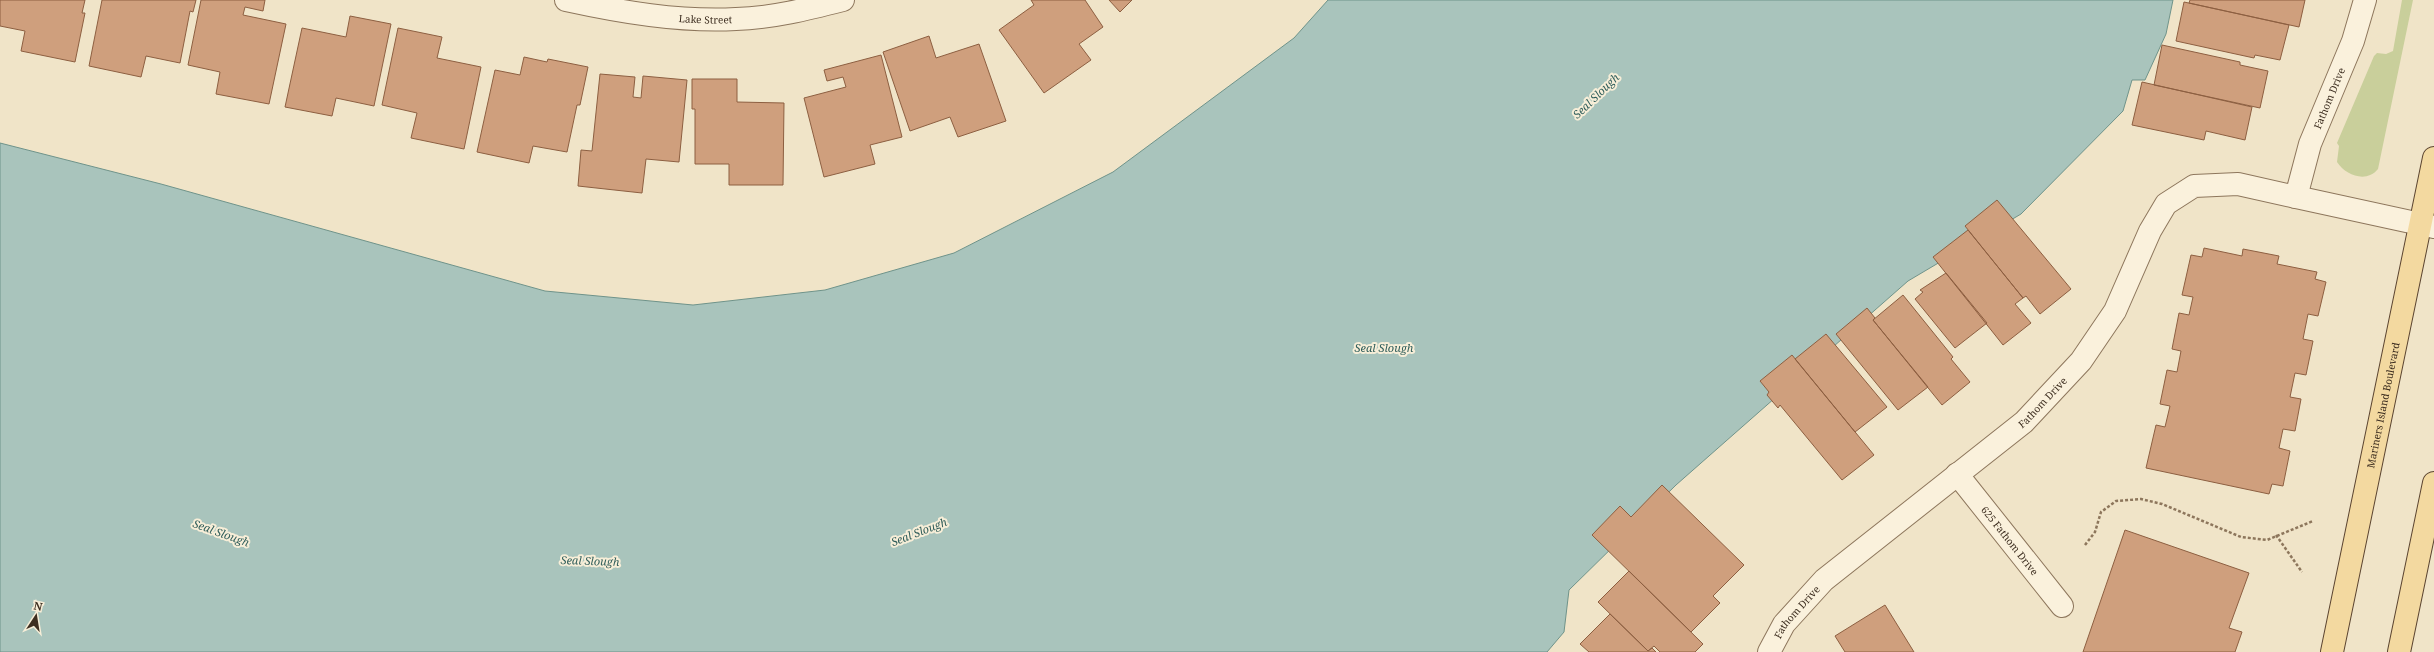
<svg xmlns="http://www.w3.org/2000/svg" width="2434" height="652" font-family="'Noto Serif',serif">
<rect width="100%" height="100%" fill="#f0e4c8"/>
<!-- green -->
<path fill="#c9cf9b" d="M2402 0H2413L2378 169C2367 183 2346 176 2337 162L2339 146 2337 143 2374 56 2377 53 2386 54 2393 51Z"/>
<!-- water -->
<path fill="#a9c4bc" stroke="#6f938a" d="M1328 0H2173L2166 34 2145 80H2132L2123 111 2021 214 1908 281 1676 485 1569 590 1564 632 1547 652H0V143L161 184 545 291 693 305 825 290 954 253 1113 172 1294 38Z"/>
<!-- building -->
<path fill="#cf9f7d" stroke="#8d5f41" d="M0 0H85L82 13H85L75 62 21 51 25 31 0 26Z
M102 0H196L193 12 190 11 180 63 146 56 141 77 89 66Z
M201 0H265L263 11 245 7 243 15 286 24 269 104 216 94 220 72 188 65Z
M1031 0H1085L1103 27 1079 44 1091 60 1044 93 999 30 1034 5Z
M1109 0H1132L1120 12Z
M2190 0H2305L2299 27 2189 3Z
M2184 2 2289 25 2280 60 2255 55 2254 58 2176 41Z
M350 16 391 24 374 106 336 98 332 116 285 107 302 28 346 37Z
M398 28 442 37 437 58 481 67 464 149 411 138 417 113 382 105Z
M929 36 936 58 979 44 1006 121 958 137 950 117 910 131 883 52Z
M2162 45 2240 62V65L2268 71 2260 108 2154 85Z
M881 55 902 137 870 145 875 164 824 177 804 98 846 87 843 77 827 81 824 70Z
M524 57 547 62 548 59 588 67 580 105H577L567 152 533 146 529 163 477 152 495 70 520 75Z
M600 74 635 77 633 97 641 98 643 76 687 80 679 162 646 159 642 193 578 186 581 150 592 151Z
M692 79H737V102L784 103 783 185H729V164H695V109H692Z
M2142 82 2252 107 2245 140 2206 131 2204 140 2132 125Z
M1997 200 2071 289 2040 314 2026 296 2023 298 1965 226Z
M1968 230 2023 298 2015 304 2031 323 2003 345 1933 257Z
M2204 248 2242 256 2243 249 2279 256 2277 264 2317 272 2315 279 2326 282 2318 316 2308 314 2303 339 2313 341 2306 375 2295 373 2290 397 2301 399 2295 431 2283 429 2279 448 2290 451 2283 486 2272 484 2269 494 2146 468 2156 425 2165 427 2170 406 2160 404 2167 370 2177 372 2181 351 2172 349 2179 313 2189 315 2193 297 2182 295 2191 255 2202 257Z
M1946 273 1987 323 1955 348 1915 299 1923 292 1920 290Z
M1903 295 1953 357 1951 359 1970 382 1942 405 1873 320Z
M1867 308 1875 318 1873 320 1928 387 1898 410 1836 334Z
M1826 334 1887 407 1855 432 1795 359Z
M1792 355 1874 455 1842 480 1780 405 1778 408 1767 395 1769 392 1760 381Z
M1662 485 1744 565 1713 596 1720 603 1691 632 1592 535 1620 506 1631 517Z
M2125 530 2249 573 2229 628 2242 632 2235 652H2083Z
M1629 571 1703 644 1695 652H1660L1654 646 1648 651 1598 602Z
M1885 605 1914 652H1845L1835 636Z
M1610 614 1648 651 1652 648 1656 652H1589L1580 644Z"/>
<g fill="none" stroke-linecap="round" stroke-linejoin="round">
<!-- minor casing -->
<g stroke="#8d765c" stroke-width="24">
<g id="minor">
<path id="s1" d="M566 0C621 12 679 22 736 19 772 18 808 9 843 0"/>
<path d="M2296 197 2434 227"/>
<path id="s2" d="M1957 474 2062 606"/>
<path id="s3" d="M1769 652 1784 624 1824 580 2024 422 2081 361 2115 311 2150 231 2166 204 2194 186 2238 184 2296 197 2310 144 2353 41 2365 0"/>
</g>
</g>
<!-- major casing -->
<g stroke="#5b4430" stroke-width="24">
<g id="major">
<path id="s4" d="M2332 652 2434 158"/>
<path d="M2399 652 2434 483"/>
</g>
</g>
<!-- path -->
<path stroke="#8d765c" stroke-width="2.5" stroke-dasharray="3 2" stroke-linecap="butt" d="M2276 535 2302 572
M2085 545 2095 532 2101 512 2116 501 2141 499 2162 504 2241 537 2267 540 2313 521"/>
<!-- minor -->
<use href="#minor" stroke="#faf1dc" stroke-width="22"/>
<!-- major -->
<use href="#major" stroke="#f3d9a0" stroke-width="22"/>
</g>
<g text-anchor="middle" stroke-width="4" stroke-linejoin="round" paint-order="stroke">
<!-- street labels -->
<g font-size="10" fill="#3d2e20" stroke="#f7eed8">
<text dy="4" stroke="none"><textPath href="#s1" startOffset="141">Lake Street</textPath></text>
<text dy="4" stroke="none"><textPath href="#s3" startOffset="850">Fathom Drive</textPath></text>
<text dy="4" stroke="none"><textPath href="#s3" startOffset="373">Fathom Drive</textPath></text>
<text dy="4" stroke="none"><textPath href="#s4" startOffset="252">Mariners Island Boulevard</textPath></text>
<text dy="4" stroke="none"><textPath href="#s2" startOffset="85">625 Fathom Drive</textPath></text>
<text dy="4" stroke="none"><textPath href="#s3" startOffset="49">Fathom Drive</textPath></text>
</g>
<!-- water labels -->
<g font-size="11" font-style="italic" fill="#2f5d5a" stroke="#f7eed8">
<text transform="translate(1596 96) rotate(-44)" y="4">Seal Slough</text>
<text x="1384" y="352">Seal Slough</text>
<text transform="translate(919 532) rotate(-21)" y="4">Seal Slough</text>
<text transform="translate(221 533) rotate(20)" y="4">Seal Slough</text>
<text transform="translate(590 561) rotate(2)" y="4">Seal Slough</text>
</g>
</g>
<!-- north arrow -->
<g transform="translate(36 616) rotate(12)" stroke="#f7eed8" stroke-width="3" paint-order="stroke">
<path d="M0-3L7 15L0 10L-7 15Z" fill="#3d2e20"/>
<text y="-6" font-size="11" font-weight="bold" text-anchor="middle" fill="#3d2e20">N</text>
</g>
</svg>
